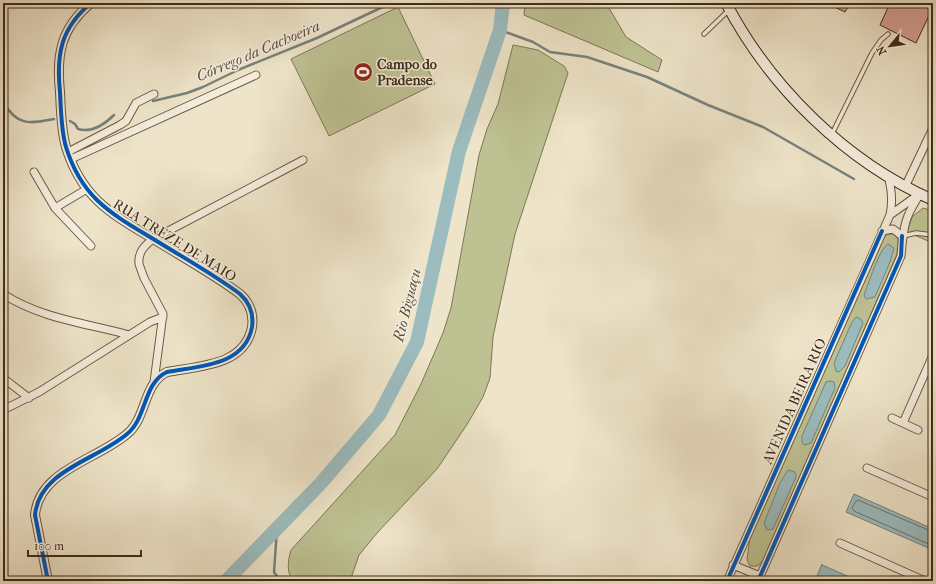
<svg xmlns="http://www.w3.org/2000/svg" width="936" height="584" font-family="'IM FELL French Canon',serif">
<rect width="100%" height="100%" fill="#eee4c9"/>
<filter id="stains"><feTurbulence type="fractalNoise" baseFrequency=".005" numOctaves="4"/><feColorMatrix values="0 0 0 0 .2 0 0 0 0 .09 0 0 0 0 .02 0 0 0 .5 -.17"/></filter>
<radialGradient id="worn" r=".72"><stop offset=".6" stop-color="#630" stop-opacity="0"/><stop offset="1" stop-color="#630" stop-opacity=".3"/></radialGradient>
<!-- green -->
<path fill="#bec293" stroke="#7f7655" d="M525 3H606L626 37 662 60 658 72 524 15Z
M398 7 435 84 329 136 291 59Z
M513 45 538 50 564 66 568 73 515 234 493 337 490 378 483 397 468 423 437 469 377 533 359 555 350 581H293C286 571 288 561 291 550L395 435 421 384 443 333 451 308 479 155 487 129 498 104Z
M923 208 933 211V243L907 232 912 217Z
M888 234H893L898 239 897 254 764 559 758 566H750L747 560 750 537 880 240Z"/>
<!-- water -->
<path fill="#9cbcbf" stroke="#77827c" d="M888 244 894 248 890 262 875 297 866 299 864 295C869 283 878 251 888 244Z
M856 317 861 319 863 323 845 366 839 372 836 371 834 363 852 322Z
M830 381 834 382 835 388 811 443 804 445 802 442V436L826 382Z
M788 470 795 472 796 477 773 529 767 530 764 523 780 483Z
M854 494 933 529V550L846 512Z
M822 564V565L859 581H815Z"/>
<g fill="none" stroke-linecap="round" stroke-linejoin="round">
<!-- shore -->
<path stroke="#6e746b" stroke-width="1" d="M933 532 858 500 856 501 852 508 854 511 933 546"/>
<!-- stream -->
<path stroke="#77827c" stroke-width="2.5" d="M500 30 533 42 550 52 587 57 647 77 708 105 763 127 854 179
M153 101 187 93 203 87 238 70 317 38 391 3
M3 102C17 126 29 124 54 119
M70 121 75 124 78 129C92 133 104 125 114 115
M277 529 274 572 280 581"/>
<!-- river -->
<path stroke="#9cbcbf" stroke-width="14" d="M226 581 321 483 379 415 417 342 459 151 500 30 503 3"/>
</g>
<!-- building -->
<path fill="#d7a395" stroke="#402b17" d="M826 3H850L845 12Z
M890 3H933V7L916 43 880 25Z"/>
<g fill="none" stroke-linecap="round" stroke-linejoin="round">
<!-- service casing -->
<g stroke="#6c5944" stroke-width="5.5">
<path id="service" d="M704 34 729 10
M832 134 872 53 881 40 888 34
M903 236 916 233 933 235"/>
</g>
<!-- minor casing -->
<g stroke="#6c5944" stroke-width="9">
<path id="minor" d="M68 152 120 125 126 121 136 103 154 94
M71 159 256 75
M34 172 55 208 91 246
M905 187 933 128
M55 208 87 189
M890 215 918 195
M882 231 893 229 902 236
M3 294C42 319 86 323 129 335
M3 378 29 398
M154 382 163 314 144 278 139 264C138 252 144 246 153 239L303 160
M3 410 39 392 150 322 163 317
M892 418 918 430
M903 423 933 355
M867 468 933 497
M840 543 925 581
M733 565 760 576
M727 581 890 215C893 201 892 190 888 176
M758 581 901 256C904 227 903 220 920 194"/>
</g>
<!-- tertiary casing -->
<g stroke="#6c5944" stroke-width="10">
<path id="tertiary" d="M48 581 35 515C39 470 97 460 127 434 147 418 143 383 167 372 199 366 245 366 252 327 254 313 250 303 240 294 213 274 184 258 155 240 112 214 82 199 66 147 61 130 61 110 60 92 56 54 61 28 91 3"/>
</g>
<!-- secondary casing -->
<g stroke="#402b17" stroke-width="12">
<path id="secondary" d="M726 3C770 87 846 162 933 200"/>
</g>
<!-- service -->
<use href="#service" stroke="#f4eddc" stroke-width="3.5"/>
<!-- minor -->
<use href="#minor" stroke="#f4eddc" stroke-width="7"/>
<!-- tertiary -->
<use href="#tertiary" stroke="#f4eddc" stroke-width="8"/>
<!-- secondary -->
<use href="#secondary" stroke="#f4eddc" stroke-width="10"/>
<!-- cycleway casing -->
<g stroke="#f4eddc" stroke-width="6">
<path id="cycleway" d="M48 581 35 515C39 470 97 460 127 434 147 418 143 383 167 372 199 366 245 366 252 327 254 313 250 303 240 294 213 274 184 258 155 240 112 214 82 199 66 147 61 130 61 110 60 92 56 54 61 28 91 3
M727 581 882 231
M758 581 901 256 902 236"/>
</g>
<!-- cycleway -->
<use href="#cycleway" stroke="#0057b8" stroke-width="4"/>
</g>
<!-- icons -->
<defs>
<g id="stadium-disc" transform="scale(1)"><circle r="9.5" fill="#8f2418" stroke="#f4eddc"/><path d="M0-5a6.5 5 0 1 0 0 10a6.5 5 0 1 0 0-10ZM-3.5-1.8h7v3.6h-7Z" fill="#fff"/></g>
</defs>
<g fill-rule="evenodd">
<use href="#stadium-disc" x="363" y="72"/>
</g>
<g text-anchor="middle" stroke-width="3" stroke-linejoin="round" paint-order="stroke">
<!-- poi labels -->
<g font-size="14" font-weight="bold" fill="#402b17" stroke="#f4eddc" text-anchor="start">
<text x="377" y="69">Campo do<tspan x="377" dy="16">Pradense</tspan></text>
</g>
<!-- street labels -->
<g font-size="14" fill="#402b17" stroke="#f4eddc">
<text transform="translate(175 240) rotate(32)" y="5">RUA TREZE DE MAIO</text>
<text transform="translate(794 401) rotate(-66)" y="5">AVENIDA BEIRA RIO</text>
</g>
<!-- water labels -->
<g font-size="15" font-style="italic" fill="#574f41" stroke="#f4eddc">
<text transform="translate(258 51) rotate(-23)" y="5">Córrego da Cachoeira</text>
<text transform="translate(407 305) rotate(-76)" y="5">Rio Biguaçu</text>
</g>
</g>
<!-- margin -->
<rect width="936" height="584" fill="none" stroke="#eee4c9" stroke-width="16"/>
<rect x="4" y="4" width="928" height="576" fill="none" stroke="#402b17" stroke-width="2"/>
<rect x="8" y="8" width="920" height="568" fill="none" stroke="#402b17"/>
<!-- north arrow -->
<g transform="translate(890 46) rotate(241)" stroke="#f4eddc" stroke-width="3" paint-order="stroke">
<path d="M0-3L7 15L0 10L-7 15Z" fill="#402b17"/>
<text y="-6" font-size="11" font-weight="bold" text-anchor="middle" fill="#402b17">N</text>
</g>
<!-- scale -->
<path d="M28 550v6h113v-6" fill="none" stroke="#402b17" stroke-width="2"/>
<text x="34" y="550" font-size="12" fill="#402b17" stroke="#f4eddc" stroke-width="3" paint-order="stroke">100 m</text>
<rect width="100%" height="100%" filter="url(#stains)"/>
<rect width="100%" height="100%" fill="url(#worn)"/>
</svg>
